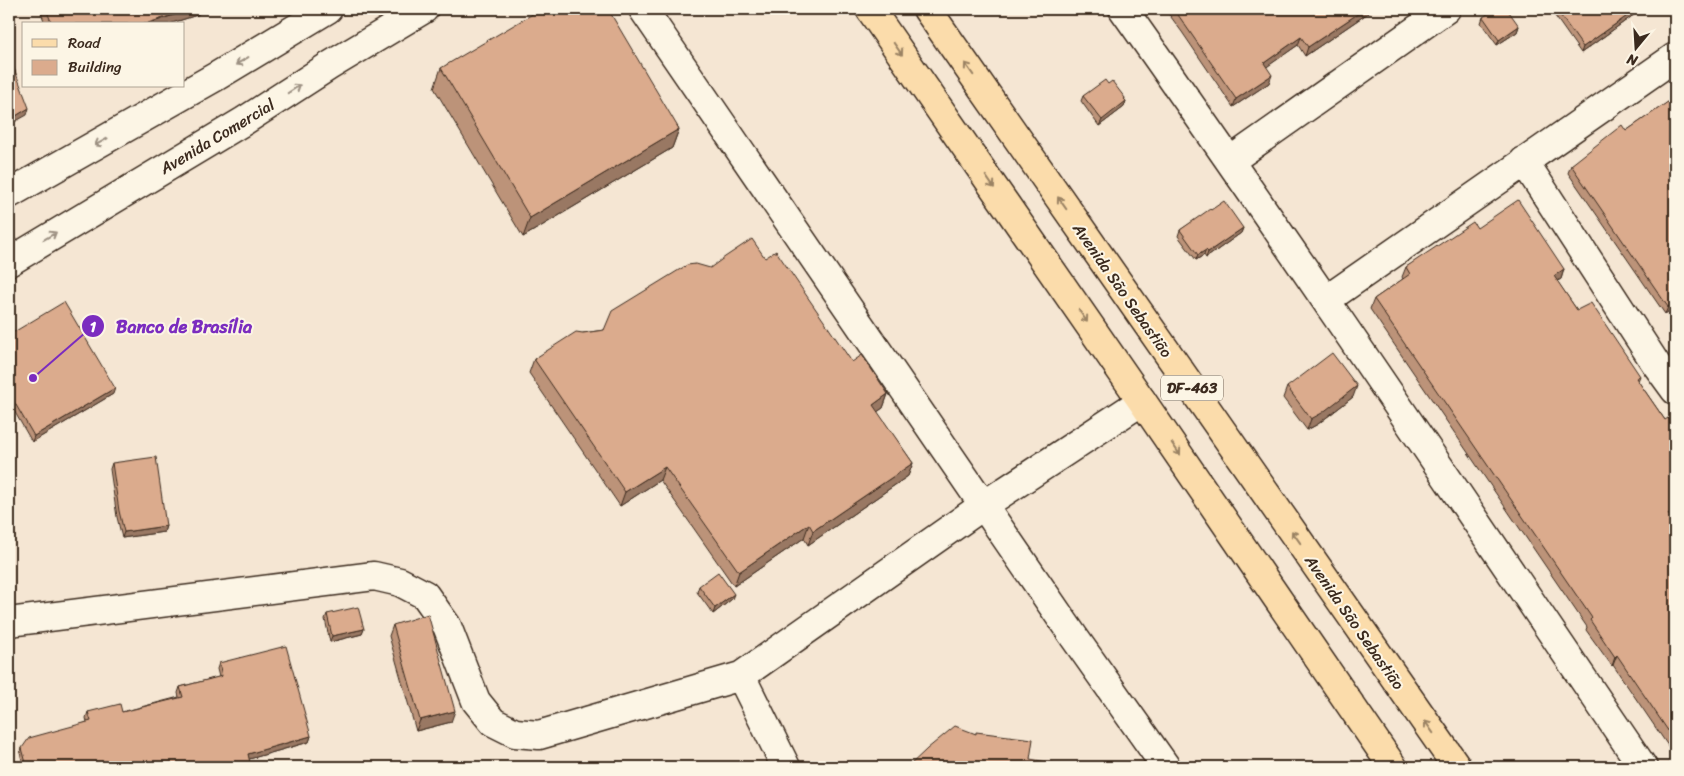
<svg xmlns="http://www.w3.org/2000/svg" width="1684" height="776" font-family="Sriracha,sans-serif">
<rect width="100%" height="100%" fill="#f5e6d3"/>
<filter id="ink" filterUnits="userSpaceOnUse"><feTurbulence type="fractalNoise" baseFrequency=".02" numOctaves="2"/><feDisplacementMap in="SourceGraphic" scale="10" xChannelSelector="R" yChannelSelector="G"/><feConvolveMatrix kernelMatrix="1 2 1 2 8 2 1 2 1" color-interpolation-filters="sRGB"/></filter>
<g filter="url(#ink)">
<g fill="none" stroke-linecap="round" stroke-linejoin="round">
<!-- minor casing -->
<g stroke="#3b2a1e" stroke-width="31">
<path id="minor" d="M643 9 1074 637 1166 767
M1123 9C1300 259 1471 514 1643 767
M1230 161 1446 9
M1524 161 1656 364 1675 390
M9 194 217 76 328 9
M9 262 244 121 329 66 424 9
M1326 300 1675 57
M9 622 374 576 400 582 425 595 447 626 476 701 493 722 515 733 539 735 741 676 984 505 1142 401
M741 676 786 767"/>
</g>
<!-- major casing -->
<g stroke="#3b2a1e" stroke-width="31">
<path id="major" d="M870 9 1142 401 1393 767
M927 9 1457 767"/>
</g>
<!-- minor -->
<use href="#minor" stroke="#fcf5e5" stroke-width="28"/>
<!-- major -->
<use href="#major" stroke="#fbdcab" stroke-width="28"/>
</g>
<!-- wall -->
<path fill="#bc9379" stroke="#3b2a1e" d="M40 9H206L197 15 169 24H45Z
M1165 9H1374L1305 56 1298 45 1266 67 1269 83 1233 107 1182 32Z
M1550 9H1637L1635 14 1581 53Z
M1483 17 1519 26 1517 32 1497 45 1481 23Z
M441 68 679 129 672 148 523 237 434 88Z
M1108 84 1126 101 1124 107 1099 126 1081 101 1083 96Z
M1675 86V307L1665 314 1568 173 1571 165 1626 131 1674 98 1671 94 1674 87Z
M1211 210 1243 228 1241 233 1206 258 1204 255 1196 260 1178 236 1180 230Z
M1477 228 1564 269 1561 279 1557 281 1577 310 1640 376 1638 381 1665 420 1675 428V516L1672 519 1675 524V756L1613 665 1612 666 1586 630 1587 627 1370 309 1374 299 1403 279 1402 277 1406 267Z
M765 258 852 362 888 394 883 408 877 412 913 463 908 476 808 545 804 538 734 586 660 480 620 506 529 373 534 359 583 333 604 330 710 268Z
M9 335 113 394 32 442 9 402Z
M1287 387 1353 397 1318 424 1307 430 1283 398Z
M112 463 166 526 164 532 122 538 117 517 110 469Z
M699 586 732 599 713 614 697 592Z
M327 614 364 629 362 634 330 642 325 619Z
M393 625 451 722 416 731 389 636Z
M219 663 311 736 309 742 249 759 251 767H24L20 753 22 748 87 722 86 718 88 712H122L179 697 178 693 180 687 219 677 217 669Z"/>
<!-- shaded-wall -->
<path fill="#997863" stroke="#3b2a1e" d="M191 9H206L197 15 169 24H148Z
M1365 9H1374L1305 56 1308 47Z
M1637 9 1635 14 1581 53 1583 47Z
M1519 26 1517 32 1497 45 1499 40Z
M1301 37 1298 45 1261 71 1264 63Z
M1272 75 1269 83 1233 107 1236 99Z
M1125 98 1124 102 1126 101 1124 107 1099 126 1102 120Z
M29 108 27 115 9 125V120Z
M679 129 672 148 523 237 530 218Z
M1243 228 1241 233 1206 258 1208 252Z
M1206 250 1204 255 1196 260 1198 255Z
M1564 269 1561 279 1550 286 1554 276Z
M1675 301V307L1665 314 1668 307Z
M1357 386 1353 397 1318 424 1307 430 1311 419Z
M115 388 113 394 32 442 34 436Z
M888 394 883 408 868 418 873 405Z
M913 463 908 476 808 545 813 531Z
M665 467 660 480 620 506 625 492Z
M1675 509V516L1665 524 1668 514Z
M809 524 804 538 734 586 739 572Z
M166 526 164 532 122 538 124 532Z
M734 594 732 599 713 614 715 608Z
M364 629 362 634 330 642 332 636Z
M1617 655 1613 665 1612 666 1615 657Z
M455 711 451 722 416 731 420 720Z
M311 736 309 742 246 760 248 754Z"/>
<!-- building -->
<path fill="#dbab8d" stroke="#3b2a1e" d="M46 9H191L148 23V24H52Z
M541 9H608L679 129 530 218 441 68Z
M1174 9H1365L1308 47 1301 37 1264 63 1272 75 1236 99Z
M1495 9H1507L1519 26 1499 40 1483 17Z
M1556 9H1637L1583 47Z
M9 55 29 108 9 120Z
M1105 80 1108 84 1112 81 1125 98 1124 99 1126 101 1102 120 1083 96Z
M1675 97V301L1668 307 1571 165 1622 125 1626 131Z
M1518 200 1564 269 1554 276 1577 310 1591 303 1640 376 1636 378 1665 420 1668 418 1675 428V509L1668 514 1675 524V741L1617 655 1615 657 1590 620 1592 618 1374 299 1410 274 1406 267 1473 222 1477 228Z
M1224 201 1243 228 1208 252 1206 250 1198 255 1180 230 1210 209 1211 210Z
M752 239 765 258 776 251 852 362 862 355 888 394 873 405 913 463 813 531 809 524 739 572 665 467 625 492 534 359 576 332 583 333 604 330 612 311 687 265 696 264 710 268 725 257Z
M64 302 115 388 34 436 9 393V335Z
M1332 353 1357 386 1322 413 1311 419 1287 387Z
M156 457 166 526 124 532 119 511 112 463Z
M718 572 734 594 715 608 699 586Z
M358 607 364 629 332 636 327 614Z
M428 614 455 711 420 720 393 625Z
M286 646 311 736 248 754 251 767H27L22 748 29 738 91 721 88 712 120 704 122 712 183 697 180 687 222 676 219 663Z
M955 726 976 734V732L1033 739 1030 759 1075 767H908L927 749Z"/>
<!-- one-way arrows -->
<defs><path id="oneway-shaft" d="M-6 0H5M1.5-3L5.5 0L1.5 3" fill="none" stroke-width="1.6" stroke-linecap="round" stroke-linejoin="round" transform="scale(1.25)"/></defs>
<g stroke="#9b8364">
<use href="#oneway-shaft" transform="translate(898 49) rotate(55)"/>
<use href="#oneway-shaft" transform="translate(969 69) rotate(-125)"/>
<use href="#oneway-shaft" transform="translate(990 182) rotate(55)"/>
<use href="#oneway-shaft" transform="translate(1062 203) rotate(-125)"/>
<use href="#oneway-shaft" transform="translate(1083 316) rotate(55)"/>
<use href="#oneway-shaft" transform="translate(1176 449) rotate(55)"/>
<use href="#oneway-shaft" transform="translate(1296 537) rotate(-125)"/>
<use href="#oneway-shaft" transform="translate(1429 727) rotate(-125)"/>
</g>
<g stroke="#9c9082">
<use href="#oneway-shaft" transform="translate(242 61) rotate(149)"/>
<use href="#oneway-shaft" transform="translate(294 89) rotate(-33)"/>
<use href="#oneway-shaft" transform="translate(101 142) rotate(151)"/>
<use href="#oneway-shaft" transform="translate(50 236) rotate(-31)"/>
</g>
</g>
<g text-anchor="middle" stroke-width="4" stroke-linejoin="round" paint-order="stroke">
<!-- shield labels -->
<rect fill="#fcf5e5" stroke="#75675a" stroke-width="1" x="1161" y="375.5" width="62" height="25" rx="4"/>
<g font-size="15" font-weight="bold" fill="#3b2a1e">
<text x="1192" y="393">DF-463</text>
</g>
<!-- street labels -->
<g font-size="16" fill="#3b2a1e" stroke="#fcf5e5">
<text transform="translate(217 136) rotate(-31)" y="6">Avenida Comercial</text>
<text transform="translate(1123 290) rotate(55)" y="6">Avenida São Sebastião</text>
<text transform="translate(1355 622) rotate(55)" y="6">Avenida São Sebastião</text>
</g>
</g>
<!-- callouts -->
<path fill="none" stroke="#7b2cbf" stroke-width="2" d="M33 378L93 326"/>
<g fill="#7b2cbf" stroke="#fcf5e5" stroke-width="2">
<circle cx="33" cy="378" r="5"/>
<circle cx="93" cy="326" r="12"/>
</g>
<g font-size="15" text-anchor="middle" font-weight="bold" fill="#fff">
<text x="93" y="332">1</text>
</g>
<g font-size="18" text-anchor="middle" font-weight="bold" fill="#7b2cbf" stroke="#fcf5e5" stroke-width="4" stroke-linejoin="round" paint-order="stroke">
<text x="184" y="333">Banco de Brasília</text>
</g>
<!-- margin -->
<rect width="1684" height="776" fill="none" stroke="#fcf5e5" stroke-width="30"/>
<rect x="15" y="15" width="1654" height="746" fill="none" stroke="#3b2a1e" stroke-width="2" filter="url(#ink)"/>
<!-- legend -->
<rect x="22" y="22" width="162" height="65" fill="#fcf5e5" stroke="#afa495"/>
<rect x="32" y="39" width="25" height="8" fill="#fbdcab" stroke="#afa495"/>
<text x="68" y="48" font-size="15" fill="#3b2a1e">Road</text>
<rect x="32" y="60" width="25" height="15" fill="#dbab8d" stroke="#afa495"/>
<text x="68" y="72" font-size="15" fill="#3b2a1e">Building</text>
<!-- north arrow -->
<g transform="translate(1636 48) rotate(198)" stroke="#fcf5e5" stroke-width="4" paint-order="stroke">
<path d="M0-4L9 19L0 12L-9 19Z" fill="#3b2a1e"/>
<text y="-8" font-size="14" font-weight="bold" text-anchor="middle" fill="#3b2a1e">N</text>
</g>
</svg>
